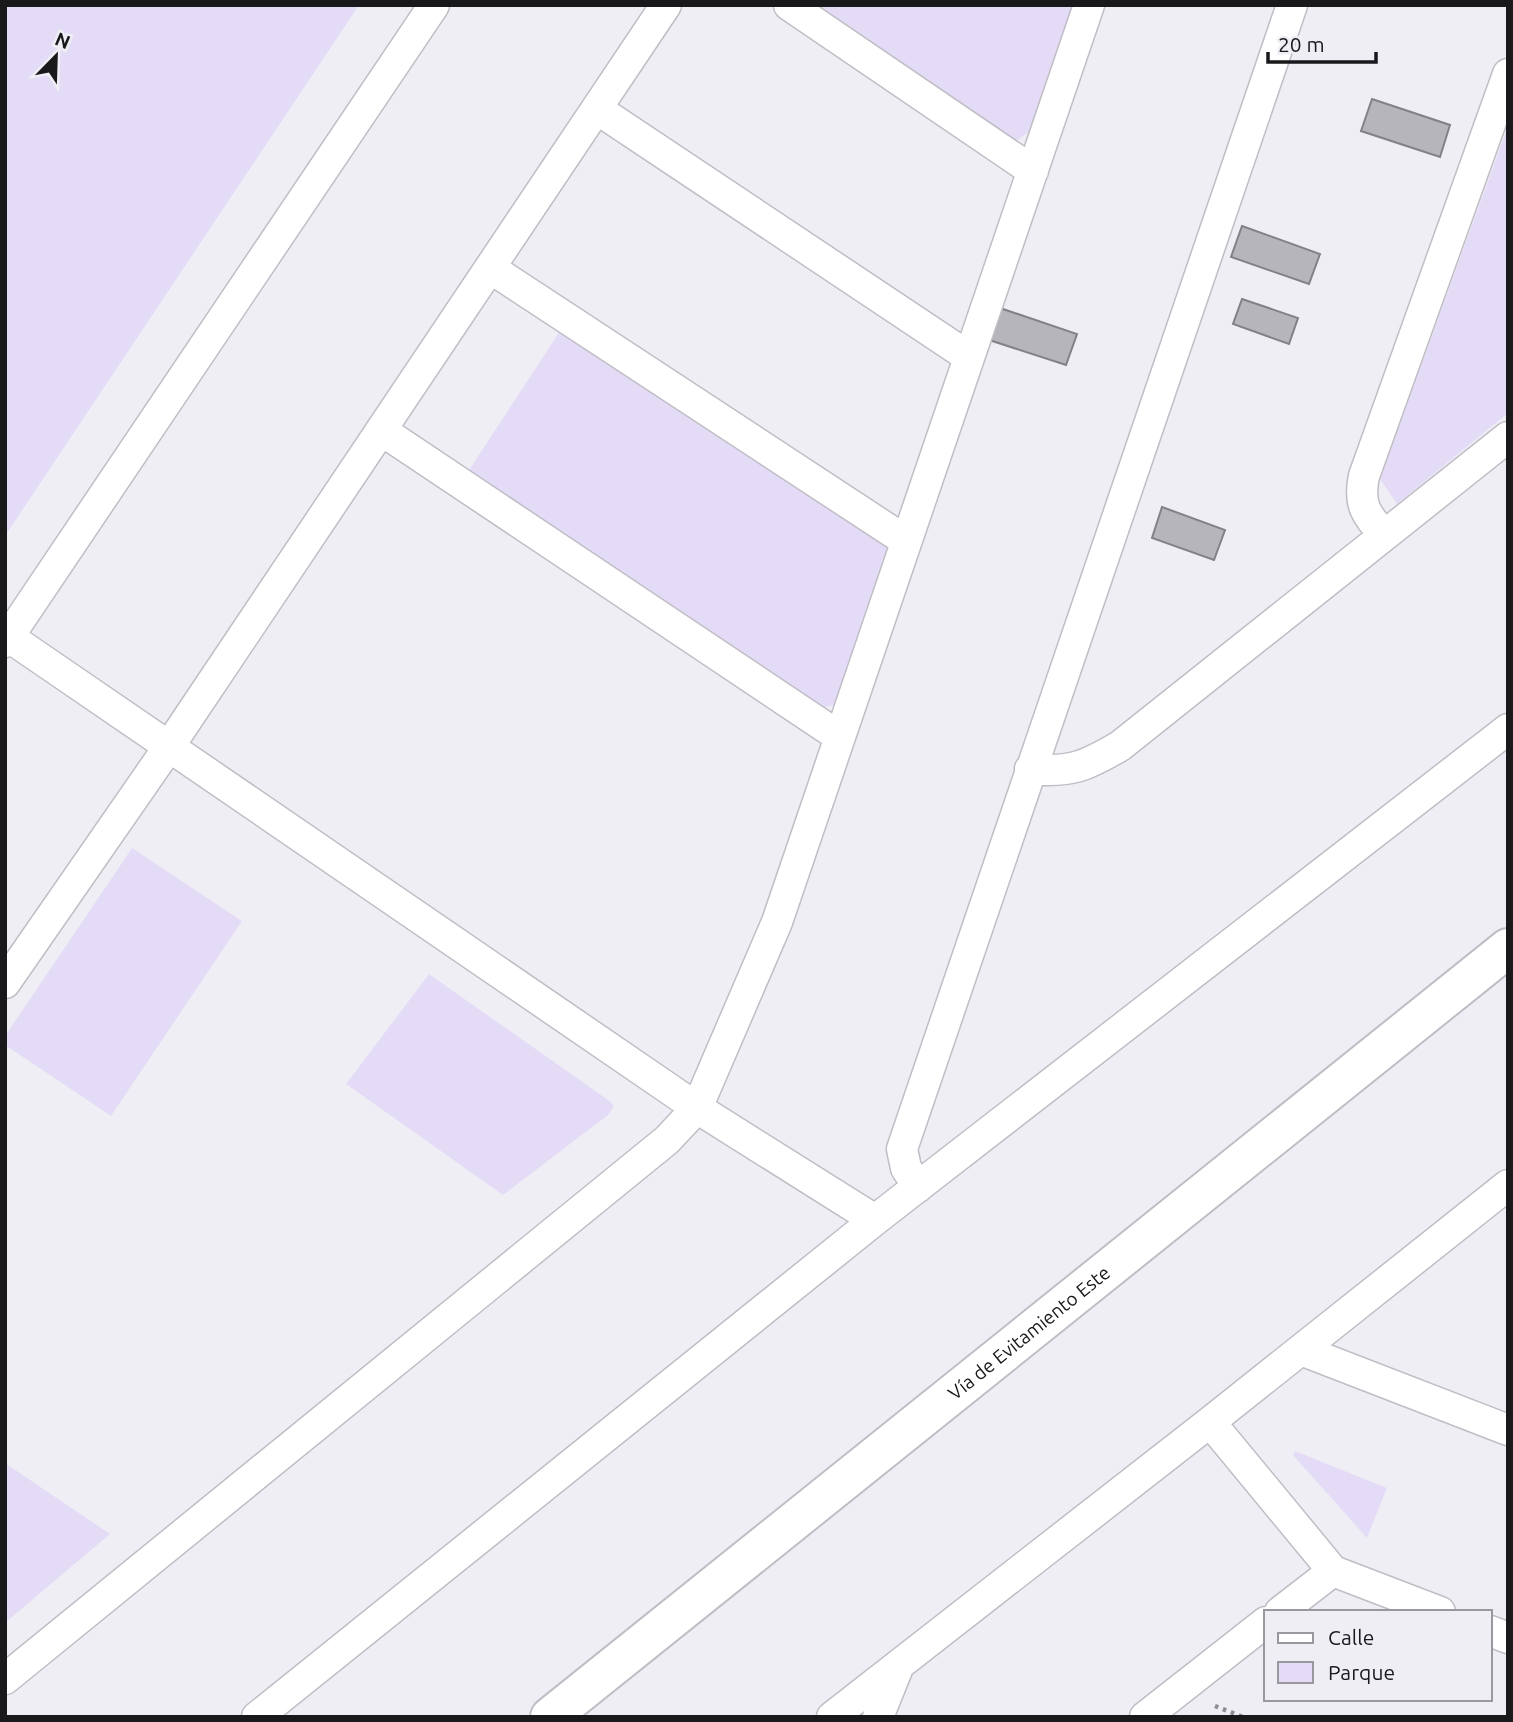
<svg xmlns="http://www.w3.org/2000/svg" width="1513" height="1722" font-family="Ubuntu,sans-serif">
<rect width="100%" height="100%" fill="#f0eef5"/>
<!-- green -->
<path fill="#e4dcf7" d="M5 5H359L5 536Z
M813 5H1075L1033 129 1015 142Z
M1508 126V413L1397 504 1380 479Z
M562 328 889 546 834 705 816 709 469 470Z
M132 848 242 921 111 1116 5 1045V1036Z
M429 974 611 1102 614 1107 608 1115 503 1195 346 1084Z
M1295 1451 1387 1488 1367 1538 1293 1455Z
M5 1463 110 1534 6 1622 5 1621Z"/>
<!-- building -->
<path fill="#b7b5bc" stroke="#838188" stroke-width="2" d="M1372 99 1450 125 1440 157 1361 131Z
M1242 226 1320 254 1309 284 1231 257Z
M1242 299 1298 318 1289 344 1233 324Z
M994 306 1077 334 1066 365 983 338Z
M1162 507 1225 530 1214 560 1152 538Z"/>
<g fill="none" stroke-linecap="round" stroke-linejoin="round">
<!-- street casing -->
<g stroke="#c0bdc5" stroke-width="33">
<path id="street" d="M789 5 1033 171
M597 109 969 357
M490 268 906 541
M381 430 840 737
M1385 535C1366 516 1358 504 1364 476L1508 74
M9 637 697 1108 875 1220
M5 642 434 5
M1030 769C1071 773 1086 766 1120 746L1508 437
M5 983 168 748 666 5
M918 1187 906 1168 902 1149 1292 5
M1301 1350 1508 1430
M1210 1422 1333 1571 1440 1612
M1280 1612 1333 1571
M1490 1631 1508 1638
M5 1679 667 1140 697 1108 777 922 1089 5
M257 1717 875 1220 1508 729
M832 1717 1210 1422 1508 1185
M878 1717 899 1665
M1145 1717 1266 1622"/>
</g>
<!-- highway casing -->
<g stroke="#c0bdc5" stroke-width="42">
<g id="highway">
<path id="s1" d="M550 1717 1508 948"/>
</g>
</g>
<!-- path -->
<path stroke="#8e8c91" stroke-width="4.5" stroke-dasharray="3.5 5" stroke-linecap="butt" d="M1215 1706 1243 1717"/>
<!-- street -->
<use href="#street" stroke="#fff" stroke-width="30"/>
<!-- highway -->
<use href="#highway" stroke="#fff" stroke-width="38"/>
</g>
<g text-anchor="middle" stroke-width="7" stroke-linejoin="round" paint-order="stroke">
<!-- street labels -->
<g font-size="19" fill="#19181b" stroke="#f0eef5">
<text dy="7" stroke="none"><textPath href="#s1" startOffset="614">Vía de Evitamiento Este</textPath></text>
</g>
</g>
<!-- border -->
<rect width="1513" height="1722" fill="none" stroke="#19181b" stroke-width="14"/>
<!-- legend -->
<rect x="1264" y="1610" width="228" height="91" fill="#f0eef5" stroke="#9a989e" stroke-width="2"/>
<rect x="1278" y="1633" width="35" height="10" fill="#ffffff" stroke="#9a989e" stroke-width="2"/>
<text x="1328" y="1645" font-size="21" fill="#19181b">Calle</text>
<rect x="1278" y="1662" width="35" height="21" fill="#e4dcf7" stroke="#9a989e" stroke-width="2"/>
<text x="1328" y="1680" font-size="21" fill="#19181b">Parque</text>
<!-- north arrow -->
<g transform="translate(56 56) rotate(23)" stroke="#f0eef5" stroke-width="5" paint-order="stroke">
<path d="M0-5L12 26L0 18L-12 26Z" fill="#19181b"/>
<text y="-10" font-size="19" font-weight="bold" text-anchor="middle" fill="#19181b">N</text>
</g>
<!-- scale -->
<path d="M1268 52v10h108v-10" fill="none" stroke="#19181b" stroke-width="3.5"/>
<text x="1278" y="52" font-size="21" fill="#19181b" stroke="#f0eef5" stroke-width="5" paint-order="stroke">20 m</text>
</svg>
